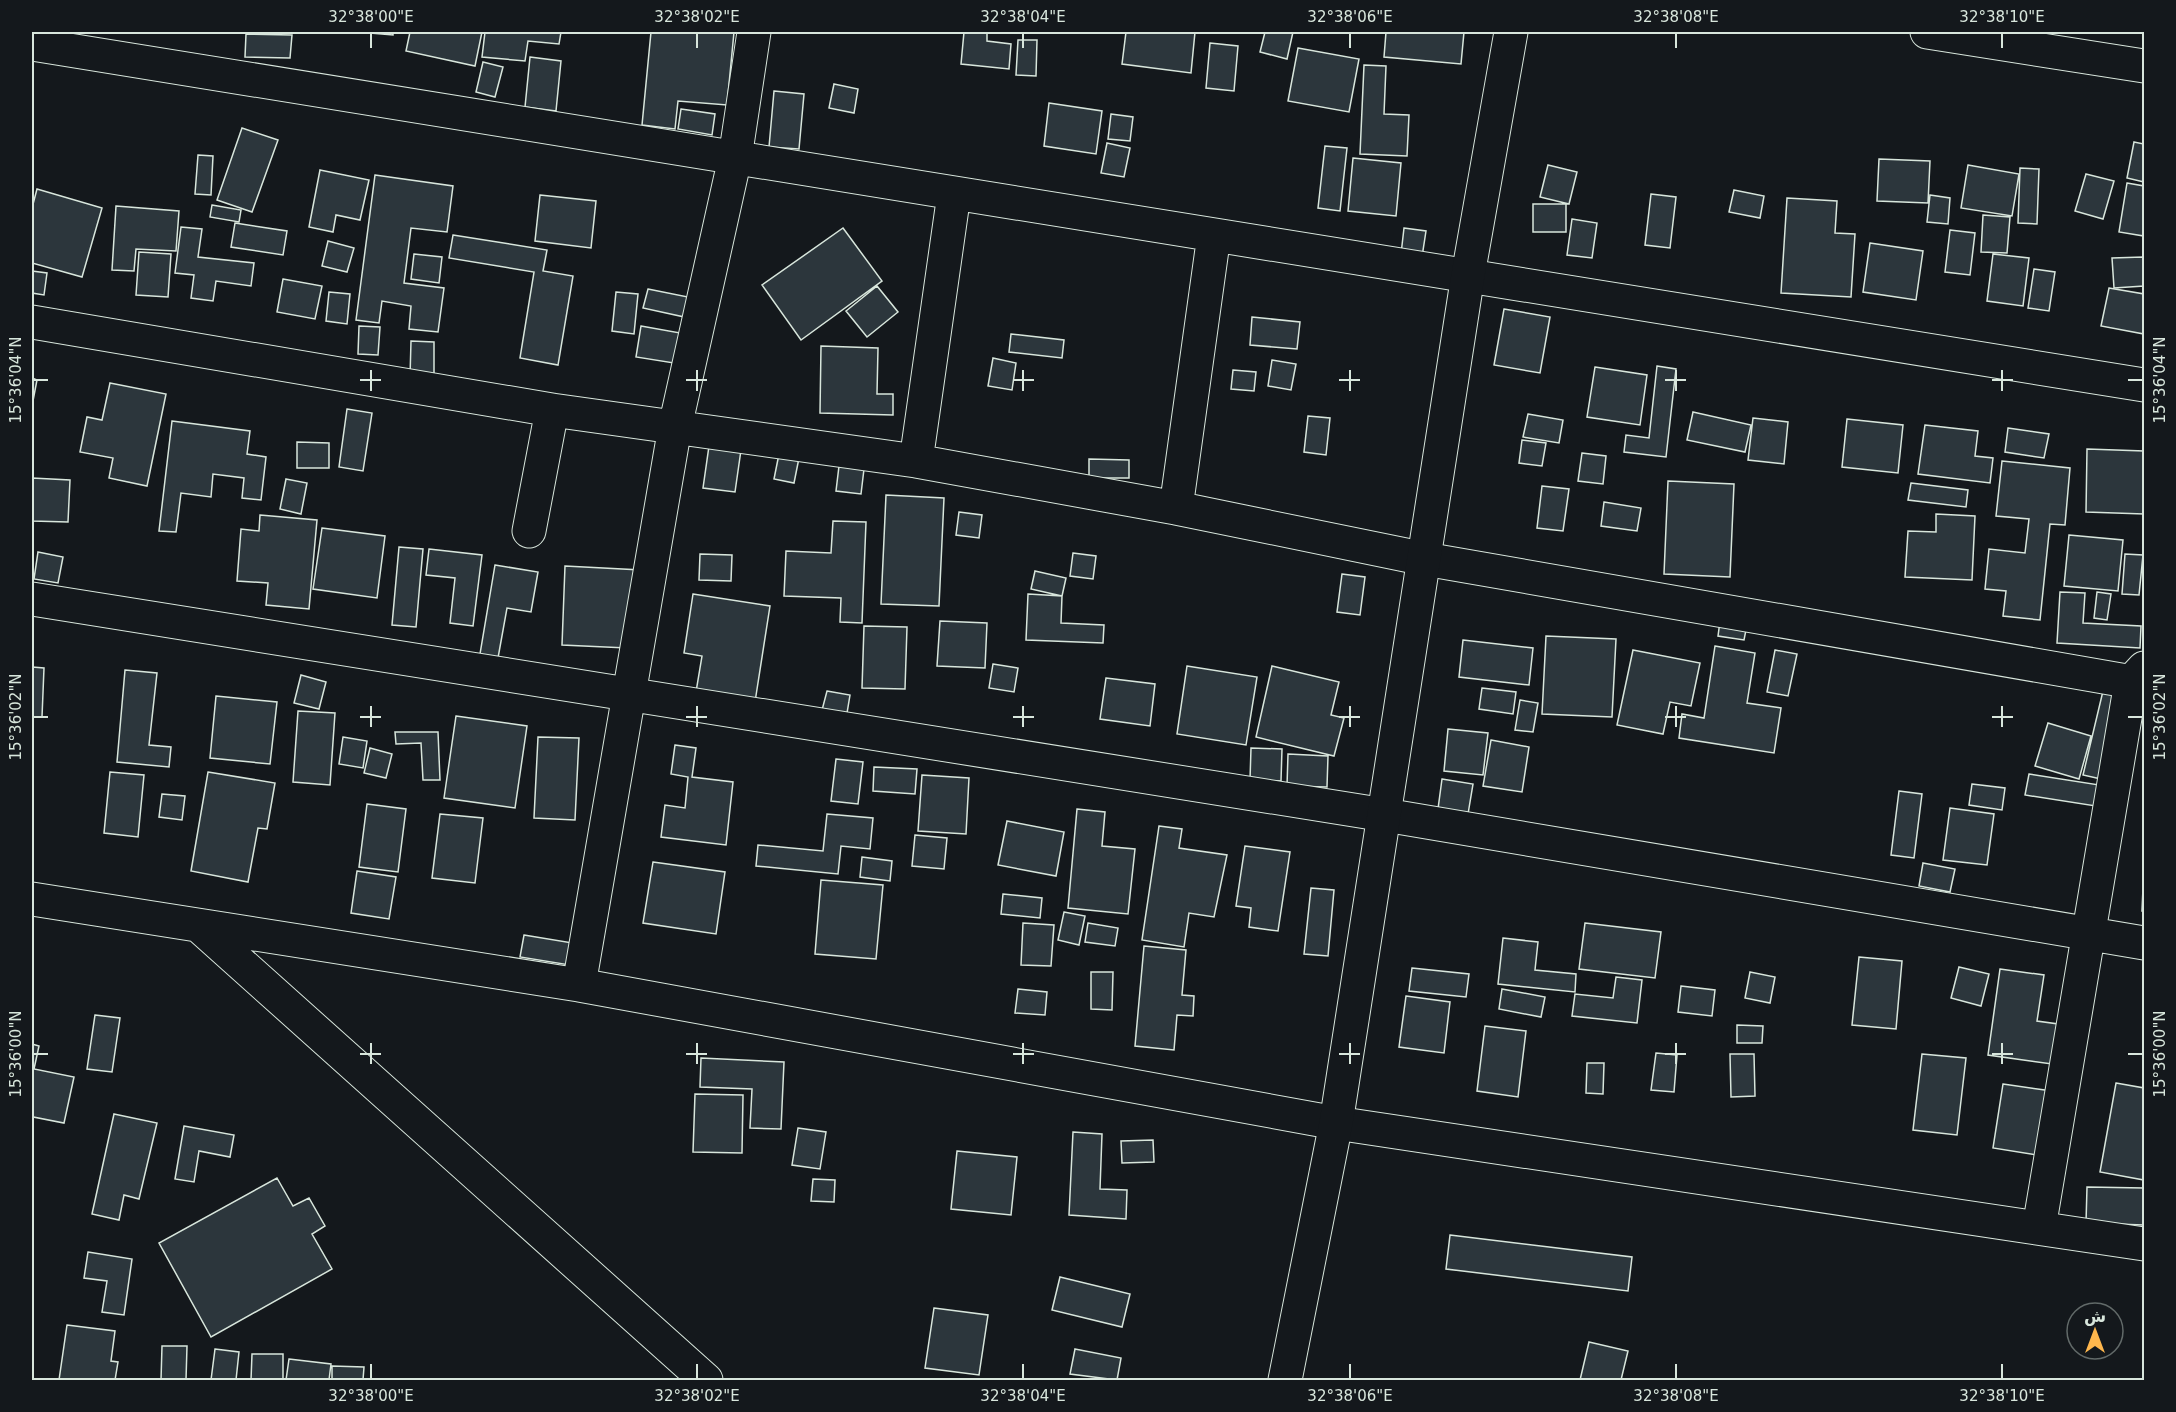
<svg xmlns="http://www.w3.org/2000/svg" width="2176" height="1412" font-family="'DejaVu Sans','Noto Naskh Arabic',sans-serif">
<rect width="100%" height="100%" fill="#14181c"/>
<!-- building -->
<path fill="#2c363c" stroke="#d8e6dc" stroke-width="1.5" d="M358 32H393V35Z
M410 32H482L475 66 406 51Z
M485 32H561L559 44 528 41 525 61 482 57Z
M651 32H734L727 105 678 101 675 129 642 125Z
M964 32H987V41L1011 44 1009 69 961 64Z
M1126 32H1195L1191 73 1122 64Z
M1265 32H1293L1287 59 1260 52Z
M1386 32H1464L1461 64 1384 57Z
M246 34 292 35 290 58 245 57Z
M1018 40H1037L1036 76 1016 75Z
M1210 43 1238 46 1234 91 1206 88Z
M1298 48 1359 59 1349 112 1288 101Z
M530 57 561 61 556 111 525 107Z
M483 62 503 67 495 97 476 92Z
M1364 65 1386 66 1384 114 1409 115 1407 156 1360 154Z
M834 84 858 89 854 113 829 108Z
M774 91 804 94 799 149 769 147Z
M1049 103 1102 111 1096 154 1044 146Z
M681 109 715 114 712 135 678 129Z
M1111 114 1133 117 1130 141 1108 139Z
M242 128 278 140 252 212 217 200Z
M2134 142 2144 144V182L2127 178Z
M1107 143 1130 148 1124 177 1101 173Z
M1325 146 1347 148 1340 211 1318 208Z
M198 155 213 156 211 195 195 194Z
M1353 158 1401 163 1396 216 1348 211Z
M1879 159 1930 161 1928 203 1877 201Z
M1548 165 1577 172 1569 204 1540 197Z
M1968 165 2019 174 2012 216 1961 208Z
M2020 168 2039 169 2037 224 2018 223Z
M320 170 369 180 360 220 336 215 333 232 309 227Z
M2086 174 2114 181 2103 219 2075 211Z
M375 175 453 186 447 232 411 228 404 283 444 288 438 332 409 329 411 306 382 301 379 323 356 320Z
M2127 183 2144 186V236L2119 232Z
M37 189 102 208 82 277 32 263V208Z
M1734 190 1764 196 1760 218 1729 212Z
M1651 194 1676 197 1670 248 1645 245Z
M540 195 596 201 591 248 535 241Z
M1930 195 1950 198 1948 224 1927 222Z
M1787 198 1837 201 1835 233 1855 234 1851 297 1781 293Z
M1533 204H1566V232H1533Z
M212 205 241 210 239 222 210 217Z
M116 206 179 211 176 251 136 249 134 271 112 270Z
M1983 215 2010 217 2007 253 1981 252Z
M1572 219 1597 223 1592 258 1567 255Z
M235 223 287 231 283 255 231 247Z
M181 227 202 229 198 257 254 263 251 286 216 281 213 301 191 298 194 275 175 273Z
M843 228 882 281 801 340 762 285Z
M1404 228 1426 231 1422 257 1401 254Z
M1950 230 1975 233 1970 275 1945 272Z
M453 235 547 250 543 271 573 276 558 365 520 358 534 272 449 258Z
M328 241 354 248 347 272 322 266Z
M1870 243 1923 251 1916 300 1863 292Z
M139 252 171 254 168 297 136 295Z
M414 254 442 257 439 283 411 279Z
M1993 254 2029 258 2023 306 1987 301Z
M2143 257 2144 286 2114 288 2112 258Z
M2034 269 2055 272 2049 311 2028 308Z
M32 271 47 273 44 295 32 293Z
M283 279 322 286 315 319 277 312Z
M877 286 898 312 867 337 846 311Z
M2109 288 2144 294V334L2101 326Z
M648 289 693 298 689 318 643 308Z
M329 292 350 294 347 324 326 321Z
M616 292 638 294 634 334 612 331Z
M1504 309 1550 317 1540 373 1494 365Z
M1252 317 1300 322 1297 349 1250 345Z
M359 326 380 327 378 355 358 354Z
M641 326 686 334 680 364 636 357Z
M1011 334 1064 340 1062 358 1009 352Z
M411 341 434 342V377H410Z
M821 346 878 348 877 394H893V415L820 413Z
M993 358 1016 363 1012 390 988 386Z
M1272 360 1296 364 1291 390 1268 386Z
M1657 366 1676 369 1666 457 1624 452 1626 435 1649 438Z
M1595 367 1647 375 1640 425 1587 417Z
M1233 370 1256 372 1254 391 1231 389Z
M32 378 37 380 32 406Z
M110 383 166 394 147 486 109 478 113 458 80 452 87 417 102 420Z
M347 409 372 413 363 471 339 467Z
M1693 412 1751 425 1745 452 1687 440Z
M1528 414 1563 420 1559 443 1523 437Z
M1308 416 1330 418 1326 455 1304 452Z
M1753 418 1788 422 1784 464 1748 460Z
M1847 419 1903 425 1898 473 1842 467Z
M172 421 250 431 247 454 266 457 261 500 242 498 244 478 213 474 211 497 181 493 176 532 159 531Z
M1925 425 1978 431 1975 456 1993 458 1990 483 1918 474Z
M2008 428 2049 434 2044 458 2005 452Z
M1522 440 1546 443 1542 466 1519 463Z
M297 442 329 443V468H297Z
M709 446 741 450 735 492 703 488Z
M2087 449 2144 451V514L2086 512Z
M1582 453 1606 456 1603 484 1578 481Z
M779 454 799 458 794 483 774 479Z
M1089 459 1129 460V478H1089Z
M2002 461 2070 468 2065 525 2050 524 2040 620 2003 616 2006 591 1985 589 1989 549 2025 553 2029 519 1996 516Z
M839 466 864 469 861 494 836 491Z
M32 478 70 480 68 522 32 521Z
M286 479 307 483 301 514 280 509Z
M1668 481 1734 484 1730 577 1664 574Z
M1911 483 1968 490 1966 507 1908 500Z
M1542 486 1569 489 1563 531 1537 528Z
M886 495 944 498 939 606 881 604Z
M1604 502 1641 508 1637 531 1601 526Z
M959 512 982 515 979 538 956 535Z
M1936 514 1975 516 1972 580 1905 577 1908 531 1936 532Z
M260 515 317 520 309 609 266 605 268 583 237 581 241 529 259 531Z
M833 521 866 522 862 623 840 622 841 598 784 596 786 551 831 553Z
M322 528 385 536 377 598 313 589Z
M2069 535 2123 540 2118 591 2064 586Z
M399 547 423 549 416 627 392 625Z
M429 549 482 555 473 626 450 623 455 578 426 575Z
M38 552 63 557 58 583 34 579Z
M1073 553 1096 556 1093 579 1070 576Z
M700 554 732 555 731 581 699 580Z
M2125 554 2143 555 2139 595 2122 594Z
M495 565 538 572 531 612 507 608 498 658 480 654Z
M565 566 641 570 627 648 562 645Z
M1035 571 1066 578 1062 596 1031 589Z
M1342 574 1365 577 1360 615 1337 612Z
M2060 592 2085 593 2083 623 2141 626 2140 648 2057 643Z
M2097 592 2111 594 2107 620 2094 618Z
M693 594 770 606 755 702 696 692 702 656 684 653Z
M1028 594 1062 596 1061 623 1104 625 1103 643 1026 640Z
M940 621 987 623 985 668 937 666Z
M1720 621 1747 625 1744 640 1718 636Z
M864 626 907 627 905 689 862 688Z
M1546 636 1616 639 1612 717 1542 714Z
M1463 640 1533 648 1529 685 1459 677Z
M1715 646 1755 653 1747 703 1781 708 1774 753 1679 738 1682 714 1704 718Z
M1633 650 1700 663 1691 706 1670 702 1663 734 1617 725Z
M1775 650 1797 654 1788 696 1767 692Z
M993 664 1018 668 1014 692 989 688Z
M1187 666 1257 677 1246 745 1177 734Z
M1272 666 1339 682 1331 715 1344 718 1334 756 1256 737Z
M32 667 44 668 42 717H32Z
M125 670 157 673 149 745 171 747 169 767 117 762Z
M301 675 326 682 319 709 294 703Z
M1106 678 1155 684 1150 726 1100 719Z
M1482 688 1516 692 1513 714 1479 709Z
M827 691 850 695 846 719 821 714Z
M2103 691 2130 697 2110 781 2083 775Z
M216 696 277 702 270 764 210 758Z
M1520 700 1538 703 1533 732 1515 730Z
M298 711 335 713 330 785 293 782Z
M456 716 527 726 515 808 444 798Z
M2048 723 2091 736 2079 779 2035 766Z
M1448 729 1488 733 1483 775 1444 771Z
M395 732H438L440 780H423L421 743 396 744Z
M343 737 367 741 363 768 339 764Z
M538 737 579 738 575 820 534 818Z
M1491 740 1529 747 1522 792 1483 786Z
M675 745 696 748 692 777 733 782 726 845 661 837 665 805 685 808 688 777 671 774Z
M370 748 392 754 386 778 364 773Z
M1251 748 1282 749 1281 781 1250 780Z
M1288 754 1328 756 1327 787 1287 786Z
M836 759 863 762 858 804 831 801Z
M874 767 917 769 915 794 873 791Z
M110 772 144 775 138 837 104 833Z
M208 772 275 783 267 829 258 828 248 882 191 871Z
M2029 774 2106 786 2102 807 2025 795Z
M922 775 969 778 966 834 918 831Z
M1442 779 1473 784 1468 814 1438 809Z
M1972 784 2005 788 2002 810 1969 805Z
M1899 791 1922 794 1914 858 1891 855Z
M162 794 185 796 182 820 159 817Z
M367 804 406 809 398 872 359 867Z
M1950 808 1994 814 1987 865 1943 860Z
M1077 809 1105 812 1102 846 1135 849 1128 914 1068 908Z
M440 814 483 818 475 883 432 878Z
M827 814 873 818 870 849 841 846 838 874 756 866 758 845 823 851Z
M1007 821 1064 832 1056 876 998 865Z
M1159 826 1182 829 1179 848 1227 855 1214 917 1189 913 1184 947 1142 940Z
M915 835 947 838 944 869 912 866Z
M1245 846 1290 852 1278 931 1249 927 1251 908 1236 906Z
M862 857 892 861 890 881 860 877Z
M653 862 725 872 716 934 643 923Z
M1923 863 1955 869 1950 892 1919 886Z
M2144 865V911H2142Z
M357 871 396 877 389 919 351 913Z
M821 880 883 885 876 959 815 954Z
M1311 888 1334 890 1328 956 1304 954Z
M1003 894 1042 898 1040 918 1001 914Z
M1064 912 1085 916 1079 945 1058 940Z
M1023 923 1054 925 1051 966 1021 965Z
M1088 923 1118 928 1115 946 1085 942Z
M1585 923 1661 932 1655 978 1579 969Z
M524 935 591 946 588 968 520 957Z
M1503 938 1538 942 1535 970 1576 974 1575 992 1498 984Z
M1144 946 1186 950 1182 995 1194 996 1193 1016 1177 1015 1174 1050 1135 1046Z
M1859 957 1902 961 1896 1029 1852 1025Z
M1959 967 1989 974 1981 1006 1951 998Z
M1412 968 1469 974 1466 997 1409 991Z
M2000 969 2044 975 2037 1021 2080 1027 2074 1067 1988 1055Z
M1091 972H1113L1112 1010 1091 1009Z
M1750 972 1775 977 1770 1003 1745 998Z
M1616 977 1642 980 1637 1023 1572 1016 1575 994 1613 998Z
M1681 986 1715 990 1712 1016 1678 1012Z
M1018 989 1047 992 1045 1015 1015 1013Z
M1502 989 1545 997 1541 1017 1499 1009Z
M1406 996 1450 1002 1444 1053 1399 1047Z
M95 1015 120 1018 112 1072 87 1069Z
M1737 1025 1763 1026 1762 1043H1737Z
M1485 1026 1526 1031 1518 1097 1477 1091Z
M32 1044 39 1046 34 1069 74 1077 64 1123 33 1117 32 1122Z
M1656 1053 1677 1055 1674 1092 1651 1090Z
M1730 1054H1754L1755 1096 1731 1097Z
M1922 1054 1966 1058 1957 1135 1913 1130Z
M701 1058 784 1062 781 1129 750 1128 752 1089 700 1087Z
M1587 1063H1604L1603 1094 1586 1093Z
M2116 1083 2144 1088V1180L2100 1172Z
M2003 1084 2059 1092 2049 1157 1993 1148Z
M695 1094 743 1095 742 1153 693 1152Z
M114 1114 157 1123 139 1199 124 1195 119 1220 92 1214Z
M184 1126 234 1135 230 1157 199 1151 194 1182 175 1179Z
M798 1128 826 1132 820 1169 792 1165Z
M1073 1132 1102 1134 1100 1189 1127 1190 1126 1219 1069 1215Z
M1153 1140 1154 1162 1122 1163 1121 1141Z
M957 1151 1017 1157 1011 1215 951 1209Z
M277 1178 293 1206 309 1198 325 1226 312 1234 332 1269 211 1337 159 1243Z
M813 1179 835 1180 834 1202 811 1201Z
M2087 1187 2144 1188V1225L2086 1223Z
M1450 1235 1632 1257 1628 1291 1446 1269Z
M88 1252 132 1259 124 1315 102 1312 107 1281 84 1278Z
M1060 1277 1130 1294 1122 1327 1052 1310Z
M934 1308 988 1315 979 1375 925 1368Z
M67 1325 115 1331 111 1361 118 1362 115 1380H59Z
M1589 1342 1628 1351 1621 1380H1580Z
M162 1346H187L186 1380H161Z
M215 1349 239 1352 236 1380H211Z
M1075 1349 1121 1358 1117 1380 1070 1374Z
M252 1354H283V1380H251Z
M289 1359 331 1364 329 1380H286Z
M332 1366 364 1367 363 1380H332Z"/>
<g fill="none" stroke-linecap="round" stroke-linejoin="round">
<!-- street casing -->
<g stroke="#d8e6dc" stroke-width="35">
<path id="street" d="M32 44 2144 385
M32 322 552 410 916 461 1176 508 1425 559 2144 684
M916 461 954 194
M1176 508 1214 235
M529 531 552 410
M32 599 1385 815 2144 943
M32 899 579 985 1336 1123 2144 1244
M199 926 706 1380
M579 985 675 427 735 158 754 32
M2039 1228 2131 682 2144 668"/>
</g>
<!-- secondary casing -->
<g stroke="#d8e6dc" stroke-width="35">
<path id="secondary" d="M1927 32 2144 66
M1285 1380 1336 1123 1468 275 1511 32"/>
</g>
<!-- street -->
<use href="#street" stroke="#14181c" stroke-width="33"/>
<!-- secondary -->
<use href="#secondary" stroke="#14181c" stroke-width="33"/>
</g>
<!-- ticks -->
<path fill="none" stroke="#d8e6dc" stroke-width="2" d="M371 33V48M697 33V48M1023 33V48M1350 33V48M1676 33V48M2002 33V48M371 370V391M697 370V391M1023 370V391M1350 370V391M1676 370V391M2002 370V391M33 380H48M360 380H381M686 380H707M1013 380H1034M1339 380H1360M1665 380H1686M1992 380H2013M2128 380H2143M371 706V727M697 706V727M1023 706V727M1350 706V727M1676 706V727M2002 706V727M33 717H48M360 717H381M686 717H707M1013 717H1034M1339 717H1360M1665 717H1686M1992 717H2013M2128 717H2143M371 1043V1064M697 1043V1064M1023 1043V1064M1350 1043V1064M1676 1043V1064M2002 1043V1064M33 1054H48M360 1054H381M686 1054H707M1013 1054H1034M1339 1054H1360M1665 1054H1686M1992 1054H2013M2128 1054H2143M371 1364V1379M697 1364V1379M1023 1364V1379M1350 1364V1379M1676 1364V1379M2002 1364V1379"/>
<!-- border -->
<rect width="2176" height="1412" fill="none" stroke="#14181c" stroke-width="66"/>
<!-- north arrow -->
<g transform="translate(2095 1331)"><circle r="28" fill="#14181c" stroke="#626a69" stroke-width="1.5"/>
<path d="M0-4.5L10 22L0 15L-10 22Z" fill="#ffb74d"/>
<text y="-9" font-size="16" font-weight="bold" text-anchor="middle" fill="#d8e6dc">ش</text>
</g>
<rect x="33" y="33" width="2110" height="1346" fill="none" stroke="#d8e6dc" stroke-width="2"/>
<g font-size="15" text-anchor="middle" fill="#d8e6dc">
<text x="371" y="22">32°38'00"E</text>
<text x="697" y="22">32°38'02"E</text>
<text x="1023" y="22">32°38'04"E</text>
<text x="1350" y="22">32°38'06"E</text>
<text x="1676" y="22">32°38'08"E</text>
<text x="2002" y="22">32°38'10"E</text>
<text transform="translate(16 380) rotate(-90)" y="5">15°36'04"N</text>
<text transform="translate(2160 380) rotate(-90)" y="5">15°36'04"N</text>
<text transform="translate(16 717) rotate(-90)" y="5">15°36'02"N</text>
<text transform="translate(2160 717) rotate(-90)" y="5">15°36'02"N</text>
<text transform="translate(16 1054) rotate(-90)" y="5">15°36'00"N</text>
<text transform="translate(2160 1054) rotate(-90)" y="5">15°36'00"N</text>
<text x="371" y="1401">32°38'00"E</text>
<text x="697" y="1401">32°38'02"E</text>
<text x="1023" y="1401">32°38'04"E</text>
<text x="1350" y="1401">32°38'06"E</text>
<text x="1676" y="1401">32°38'08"E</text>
<text x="2002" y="1401">32°38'10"E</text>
</g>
</svg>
